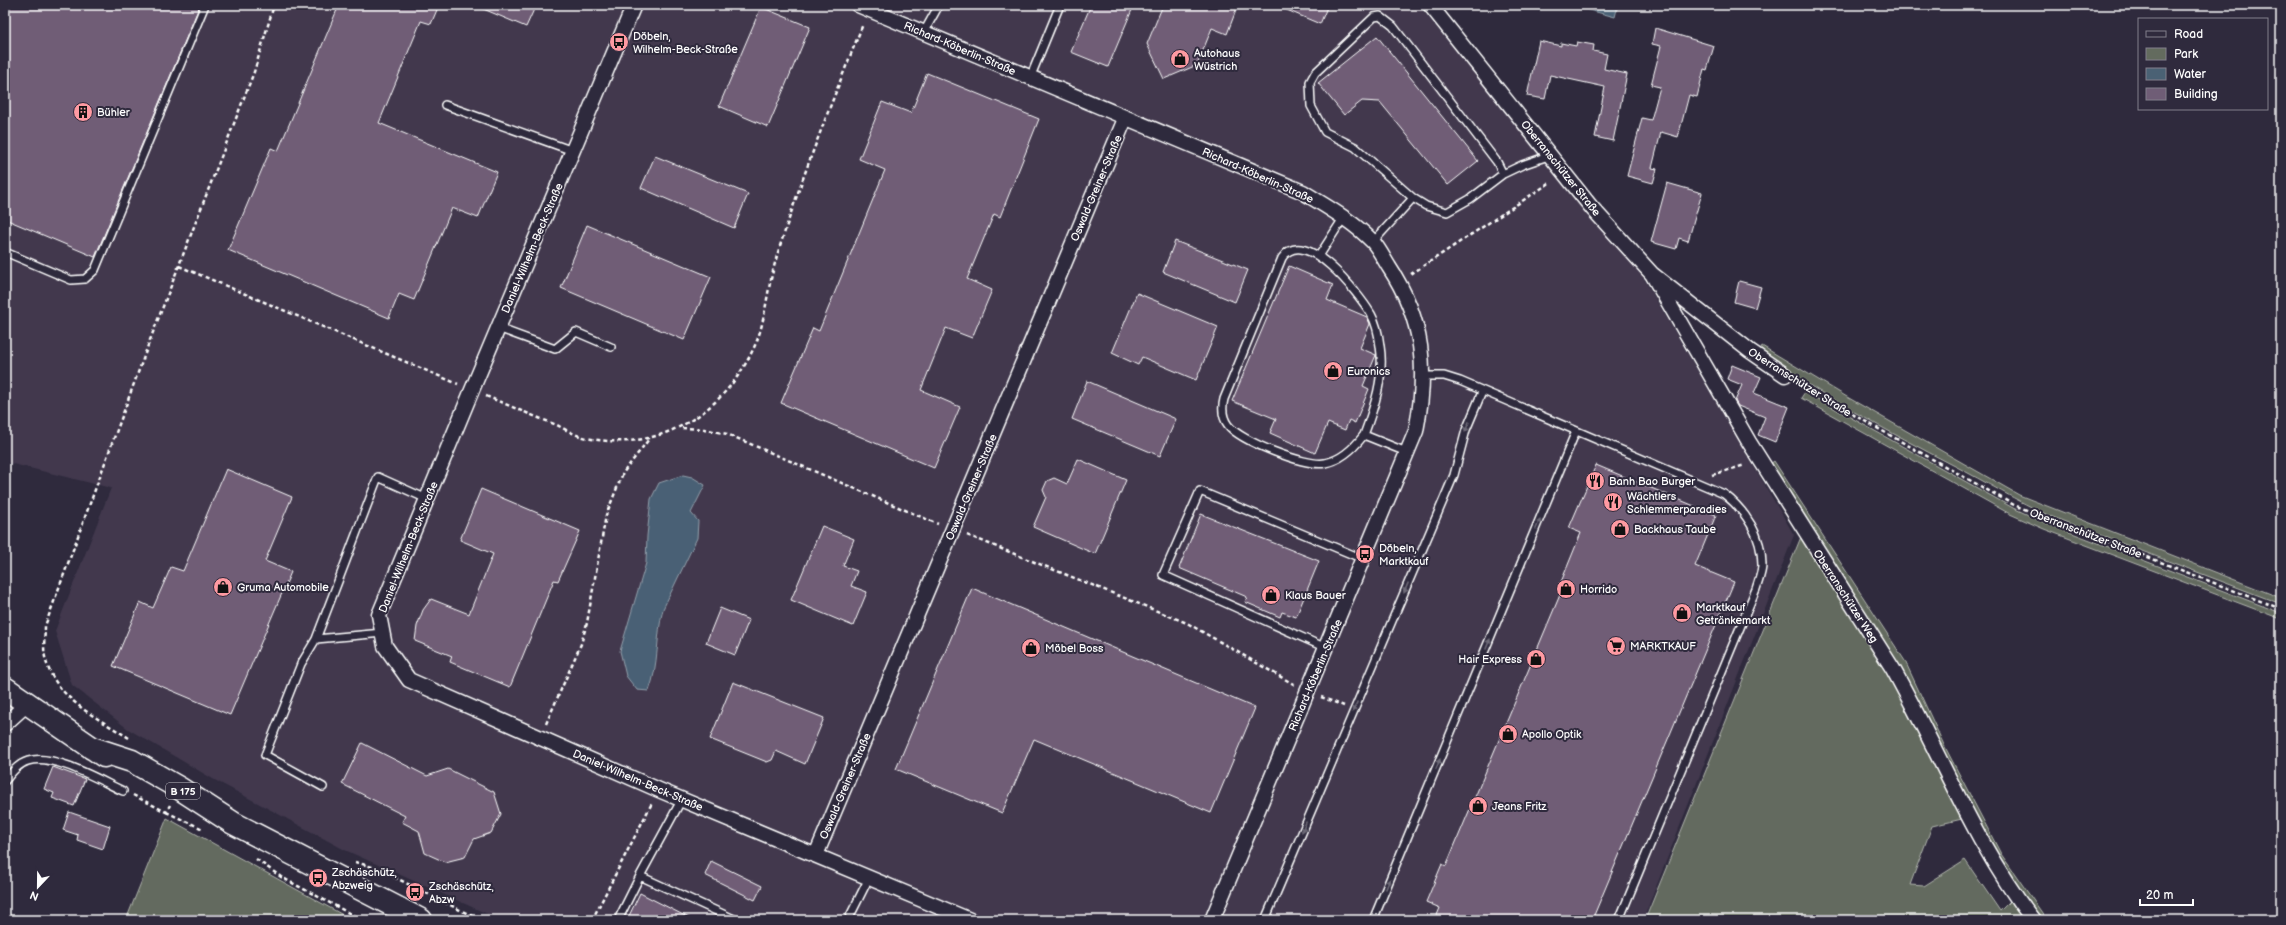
<svg xmlns="http://www.w3.org/2000/svg" width="2286" height="925" font-family="'Balsamiq Sans',sans-serif">
<rect width="100%" height="100%" fill="#2f2a3d"/>
<filter id="ink" filterUnits="userSpaceOnUse"><feTurbulence type="fractalNoise" baseFrequency=".025" numOctaves="2"/><feDisplacementMap in="SourceGraphic" scale="8" xChannelSelector="R" yChannelSelector="G"/><feConvolveMatrix kernelMatrix="1 2 1 2 8 2 1 2 1" color-interpolation-filters="sRGB"/></filter>
<g filter="url(#ink)">
<!-- built -->
<path fill="#42394e" d="M5 5H1418L1641 274 1794 535 1643 920H501L345 850 213 779 128 729 72 685 55 631 111 488 5 462Z"/>
<!-- green -->
<path fill="#636b5e" stroke="#b1b5ae" d="M1762 346 1847 397 2019 495 2281 598V604L2050 516C2017 501 1986 482 1953 465 1887 431 1820 395 1759 352Z
M1805 392 2013 508 2046 523 2281 613V619L2044 529 2010 514 1801 398Z
M1774 461 1905 661 1944 745 2001 854 2047 920H2040L2020 893 1769 465Z
M1801 537 1889 672 1932 751 1962 819 1932 826 1910 885 1924 886 1965 860 2000 911 2011 900 2027 920H1645Z
M167 818 352 920H126Z"/>
<!-- water -->
<path fill="#4a6174" stroke="#92a0ac" d="M1570 5H1618L1615 17Z
M683 475 692 477 705 485 691 513 698 521 697 538 663 609C656 636 659 665 649 691L637 690 626 676 620 651 646 563 647 536 651 499 659 483Z"/>
<!-- building -->
<path fill="#6f5d76" stroke="#fff" d="M5 5H200L95 257 5 219Z
M339 5H439L431 24 421 21 379 123 497 172 478 218 452 208 414 300 399 294 389 318 228 250 271 148 278 151Z
M474 5H536L526 27Z
M1091 5H1134L1108 67 1071 52Z
M1163 5H1238L1227 34 1212 28 1197 65 1164 79 1147 44Z
M1275 5H1328L1320 24Z
M761 7 810 27 768 127 719 106Z
M1655 28 1714 46 1707 70 1704 69 1697 97 1689 95 1678 137 1661 132 1652 168 1657 169 1653 183 1627 176 1642 118 1651 120 1660 87 1651 85 1661 46 1652 44Z
M1377 36 1478 161 1448 185 1380 102 1362 101 1344 115 1318 83Z
M1539 41 1561 46V43L1576 46 1577 42 1594 45 1593 51 1607 54 1604 69 1627 74 1613 141 1595 137 1605 87 1550 75 1545 99 1527 96Z
M927 73 1039 119 1000 217 994 214 967 279 992 290 972 338 946 328 921 390 960 407 934 468 781 403 813 328 819 331 885 170 859 159 882 102 911 113Z
M655 156 748 194 734 228 641 188Z
M1667 183 1702 193 1688 241 1679 238 1676 249 1651 242Z
M587 225 711 277 684 340 561 288Z
M1175 241 1248 270 1235 302 1163 272Z
M1289 266 1333 285 1327 300 1367 317 1370 324 1360 348 1376 355 1363 386 1369 389 1355 423 1349 420 1345 430 1328 423 1315 453 1270 433 1276 419 1232 401Z
M1739 281 1761 287 1755 308 1734 302Z
M1137 293 1218 327 1196 380 1142 357 1138 365 1112 353Z
M1732 365 1761 377 1754 393 1789 407 1775 442 1758 435 1765 417 1738 406 1735 401 1742 385 1727 379Z
M1087 381 1176 419 1160 456 1072 419Z
M1078 459 1126 480 1095 554 1033 527 1046 497 1043 490 1047 481 1054 478 1067 484Z
M1596 465 1716 515 1695 566 1734 582 1592 920H1435L1440 908 1426 902 1442 864 1446 866 1565 583 1561 582 1581 533 1569 528Z
M226 469 292 497 265 561 291 572 230 715 113 666 140 602 153 608 171 567 183 571Z
M481 489 580 531 558 581 554 580 510 687 450 662 452 656 415 641 417 626 423 610 431 599 469 614 493 554 460 540Z
M1201 514 1319 561 1296 617 1282 612 1280 617 1245 602 1247 597 1179 568Z
M822 526 854 539 843 566 857 571 851 586 867 592 853 626 791 600Z
M972 588 1255 708 1211 813 1034 739 1002 813 896 769Z
M720 608 749 620 735 655 706 643Z
M733 682 824 718 805 764 776 751 772 760 767 762 710 739Z
M362 743 427 776 448 769 494 792 501 814 491 833 474 839 465 857 445 862 425 853 419 831 402 822 405 816 342 784Z
M53 767 85 779 74 806 52 798 54 793 44 789Z
M69 812 110 826 103 849 77 840 78 835 63 830Z
M711 861 762 886 755 900 705 875Z
M640 893 693 920H627Z"/>
<g fill="none" stroke-linecap="round" stroke-linejoin="round">
<!-- service casing -->
<g stroke="#fff" stroke-width="10">
<path id="service" d="M924 32 939 5
M1030 78 1060 5
M445 105 573 151
M1503 174 1522 165 1551 155
M1373 242 1413 198 1355 147 1325 132 1311 106 1310 82 1315 73 1374 17 1380 16 1393 26 1497 162 1503 174 1470 199 1447 212 1426 206 1413 198
M5 252 71 280 85 279 95 270 205 5
M1319 256 1344 217
M498 328 555 349 576 332 611 347
M1424 376H1444L1460 381 1724 494C1746 511 1762 536 1762 565 1762 573 1758 582 1756 589L1619 920
M1364 435C1354 448 1342 460 1325 463 1306 467 1240 441 1228 425 1222 417 1222 407 1224 399L1282 258C1305 224 1359 294 1371 314 1376 323 1379 337 1380 346 1385 376 1374 408 1364 435L1409 453
M383 633 316 639 378 477 427 499
M316 639 301 664 265 755 323 787
M1326 648 1163 575 1200 491 1363 559
M5 781C11 773 18 764 28 761 54 753 99 780 123 791
M640 876 682 799
M618 920 640 876 736 920
M848 920 869 878
M1265 920 1454 475 1466 430 1482 392
M1373 920 1576 431"/>
</g>
<!-- minor casing -->
<g stroke="#fff" stroke-width="17">
<path id="minor" d="M634 5 472 390 379 615 385 646 409 680 659 790 970 920
M858 5 1303 192C1327 207 1353 221 1373 242 1379 249 1384 259 1389 267 1424 320 1428 371 1416 431L1212 920
M1430 5 1592 208 1652 274 1750 351 1785 375
M1652 274 1749 442 1893 669C1940 753 1974 843 2033 920
M5 724 27 704
M816 855 1125 119"/>
</g>
<!-- primary casing -->
<g stroke="#fff" stroke-width="25">
<path id="primary" d="M5 688 104 756
M92 748 132 761 179 788 233 823 421 920"/>
</g>
<!-- path -->
<path stroke="#fff" stroke-width="2.5" stroke-dasharray="4 3" stroke-linecap="butt" d="M179 266 458 384
M1411 274 1551 182
M1797 383 2014 505 2281 609
M486 396C510 406 533 416 557 425 566 430 577 436 587 438 661 454 727 411 756 343 765 321 766 298 772 275 775 262 779 248 784 234 807 163 835 94 863 24
M682 428 704 429 727 434 938 524
M1712 475 1745 465
M967 535 1187 623 1295 685
M1321 697 1344 706
M546 724 581 644 587 623 606 515 623 473 649 439
M129 738C96 717 54 698 45 657 43 648 45 636 45 626L150 340 254 72 274 5
M133 795 166 812 170 805
M166 812 203 829
M256 859 281 877 362 920
M355 862 376 868 480 920
M592 920 652 803"/>
<!-- service -->
<use href="#service" stroke="#2f2a3d" stroke-width="7"/>
<!-- minor -->
<use href="#minor" stroke="#2f2a3d" stroke-width="14"/>
<!-- primary -->
<use href="#primary" stroke="#2f2a3d" stroke-width="22"/>
</g>
<!-- one-way arrows -->
<defs><path id="oneway-solid" d="M-6-.8H1V-3.2L6.5 0L1 3.2V.8H-6Z"/></defs>
<g fill="#6d6a77">
<use href="#oneway-solid" transform="translate(1467 427) rotate(111)"/>
<use href="#oneway-solid" transform="translate(1538 524) rotate(-68)"/>
<use href="#oneway-solid" transform="translate(1406 588) rotate(113)"/>
<use href="#oneway-solid" transform="translate(1488 644) rotate(-68)"/>
<use href="#oneway-solid" transform="translate(1355 707) rotate(113)"/>
<use href="#oneway-solid" transform="translate(1438 764) rotate(-68)"/>
<use href="#oneway-solid" transform="translate(1304 827) rotate(113)"/>
<use href="#oneway-solid" transform="translate(1388 884) rotate(-67)"/>
</g>
</g>
<!-- icons -->
<defs>
<g id="bus-disc" transform="scale(1)"><circle r="9.5" fill="#ff9aa2" stroke="#2f2a3d"/><path d="M-5-6H5V4H4V6H2V4H-2V6H-4V4H-5ZM-3.5-4V0h7V-4ZM-3.5 1.2v1.5H-2V1.2ZM2 1.2v1.5H3.5V1.2Z" fill="#111"/></g>
<g id="shop-disc" transform="scale(1)"><circle r="9.5" fill="#ff9aa2" stroke="#2f2a3d"/><path d="M-5-2.5h2.3a2.7 3.5 0 0 1 5.4 0H5L5.5 6h-11ZM-1.5-2.5h3a1.5 2.3 0 0 0-3 0Z" fill="#111"/></g>
<g id="building-disc" transform="scale(1)"><circle r="9.5" fill="#ff9aa2" stroke="#2f2a3d"/><path d="M-4-6H4V6H1V3H-1V6H-4ZM-2.5-4.3h1.7v1.8h-1.7ZM.8-4.3h1.7v1.8H.8ZM-2.5-1h1.7V.8h-1.7ZM.8-1h1.7V.8H.8Z" fill="#111"/></g>
<g id="restaurant-disc" transform="scale(1)"><circle r="9.5" fill="#ff9aa2" stroke="#2f2a3d"/><path d="M-5-6h1v4h1v-4h1v4h1v-4h1v5L-1.5 .5V6h-2V.5L-5-1ZM5-6V6H3V1.5H1.5Q1.5-4 5-6Z" fill="#111"/></g>
<g id="supermarket-disc" transform="scale(1)"><circle r="9.5" fill="#ff9aa2" stroke="#2f2a3d"/><path d="M-6-5.5h2.5l.6 2H6L4.5 2H-2.5L-4.4-4H-6ZM-1.5 3.2a1.3 1.3 0 1 0 .1 0ZM3 3.2a1.3 1.3 0 1 0 .1 0Z" fill="#111"/></g>
</defs>
<g fill-rule="evenodd">
<use href="#bus-disc" x="619" y="42"/>
<use href="#shop-disc" x="1180" y="59"/>
<use href="#building-disc" x="83" y="112"/>
<use href="#shop-disc" x="1333" y="371"/>
<use href="#restaurant-disc" x="1595" y="481"/>
<use href="#restaurant-disc" x="1613" y="502"/>
<use href="#shop-disc" x="1620" y="529"/>
<use href="#bus-disc" x="1365" y="554"/>
<use href="#shop-disc" x="223" y="587"/>
<use href="#shop-disc" x="1566" y="589"/>
<use href="#shop-disc" x="1271" y="595"/>
<use href="#shop-disc" x="1682" y="613"/>
<use href="#supermarket-disc" x="1616" y="646"/>
<use href="#shop-disc" x="1031" y="648"/>
<use href="#shop-disc" x="1536" y="659"/>
<use href="#shop-disc" x="1508" y="734"/>
<use href="#shop-disc" x="1478" y="806"/>
<use href="#bus-disc" x="318" y="878"/>
<use href="#bus-disc" x="415" y="892"/>
</g>
<g text-anchor="middle" stroke-width="4" stroke-linejoin="round" paint-order="stroke">
<!-- shield labels -->
<rect fill="#2f2a3d" stroke="#c1bfc5" stroke-width="1" x="166" y="783" width="34" height="16" rx="3"/>
<g font-size="10" font-weight="bold" fill="#fff">
<text x="183" y="795">B 175</text>
</g>
<!-- poi labels -->
<g font-size="11" fill="#fff" stroke="#2f2a3d" text-anchor="start">
<text x="633" y="40">Döbeln,<tspan x="633" dy="13">Wilhelm-Beck-Straße</tspan></text>
<text x="1194" y="57">Autohaus<tspan x="1194" dy="13">Wüstrich</tspan></text>
<text x="97" y="116">Bühler</text>
<text x="1347" y="375">Euronics</text>
<text x="1609" y="485">Banh Bao Burger</text>
<text x="1627" y="500">Wächtlers<tspan x="1627" dy="13">Schlemmerparadies</tspan></text>
<text x="1634" y="533">Backhaus Taube</text>
<text x="1379" y="552">Döbeln,<tspan x="1379" dy="13">Marktkauf</tspan></text>
<text x="237" y="591">Gruma Automobile</text>
<text x="1580" y="593">Horrido</text>
<text x="1285" y="599">Klaus Bauer</text>
<text x="1696" y="611">Marktkauf<tspan x="1696" dy="13">Getränkemarkt</tspan></text>
<text x="1630" y="650">MARKTKAUF</text>
<text x="1045" y="652">Möbel Boss</text>
<text x="1522" y="663" text-anchor="end">Hair Express</text>
<text x="1522" y="738">Apollo Optik</text>
<text x="1492" y="810">Jeans Fritz</text>
<text x="332" y="876">Zschäschütz,<tspan x="332" dy="13">Abzweig</tspan></text>
<text x="429" y="890">Zschäschütz,<tspan x="429" dy="13">Abzw</tspan></text>
</g>
<!-- street labels -->
<g font-size="11" fill="#fff" stroke="#2f2a3d">
<text transform="translate(960 48) rotate(23)" y="4">Richard-Köberlin-Straße</text>
<text transform="translate(1561 168) rotate(51)" y="4">Oberranschützer Straße</text>
<text transform="translate(1258 175) rotate(24)" y="4">Richard-Köberlin-Straße</text>
<text transform="translate(1096 188) rotate(-67)" y="4">Oswald-Greiner-Straße</text>
<text transform="translate(532 248) rotate(-67)" y="4">Daniel-Wilhelm-Beck-Straße</text>
<text transform="translate(1800 382) rotate(32)" y="4">Oberranschützer Straße</text>
<text transform="translate(971 487) rotate(-67)" y="4">Oswald-Greiner-Straße</text>
<text transform="translate(2086 533) rotate(21)" y="4">Oberranschützer Straße</text>
<text transform="translate(408 547) rotate(-68)" y="4">Daniel-Wilhelm-Beck-Straße</text>
<text transform="translate(1846 596) rotate(57)" y="4">Oberranschützer Weg</text>
<text transform="translate(1315 675) rotate(-67)" y="4">Richard-Köberlin-Straße</text>
<text transform="translate(638 780) rotate(23)" y="4">Daniel-Wilhelm-Beck-Straße</text>
<text transform="translate(845 786) rotate(-67)" y="4">Oswald-Greiner-Straße</text>
</g>
</g>
<!-- margin -->
<rect width="2286" height="925" fill="none" stroke="#2f2a3d" stroke-width="20"/>
<rect x="10" y="10" width="2266" height="905" fill="none" stroke="#fff" stroke-width="1.5" filter="url(#ink)"/>
<!-- legend -->
<rect x="2138" y="18" width="130" height="92" fill="#2f2a3d" stroke="#827f8b"/>
<rect x="2146" y="31" width="20" height="6" fill="#2f2a3d" stroke="#827f8b"/>
<text x="2174" y="38" font-size="12" fill="#ffffff">Road</text>
<rect x="2146" y="48" width="20" height="12" fill="#636b5e" stroke="#827f8b"/>
<text x="2174" y="58" font-size="12" fill="#ffffff">Park</text>
<rect x="2146" y="68" width="20" height="12" fill="#4a6174" stroke="#827f8b"/>
<text x="2174" y="78" font-size="12" fill="#ffffff">Water</text>
<rect x="2146" y="88" width="20" height="12" fill="#6f5d76" stroke="#827f8b"/>
<text x="2174" y="98" font-size="12" fill="#ffffff">Building</text>
<!-- north arrow -->
<g transform="translate(38 887) rotate(202)" stroke="#2f2a3d" stroke-width="3" paint-order="stroke">
<path d="M0-3L7 15L0 10L-7 15Z" fill="#ffffff"/>
<text y="-6" font-size="11" font-weight="bold" text-anchor="middle" fill="#ffffff">N</text>
</g>
<!-- scale -->
<path d="M2140 899v6h53v-6" fill="none" stroke="#ffffff" stroke-width="2"/>
<text x="2146" y="899" font-size="12" fill="#ffffff" stroke="#2f2a3d" stroke-width="3" paint-order="stroke">20 m</text>
</svg>
